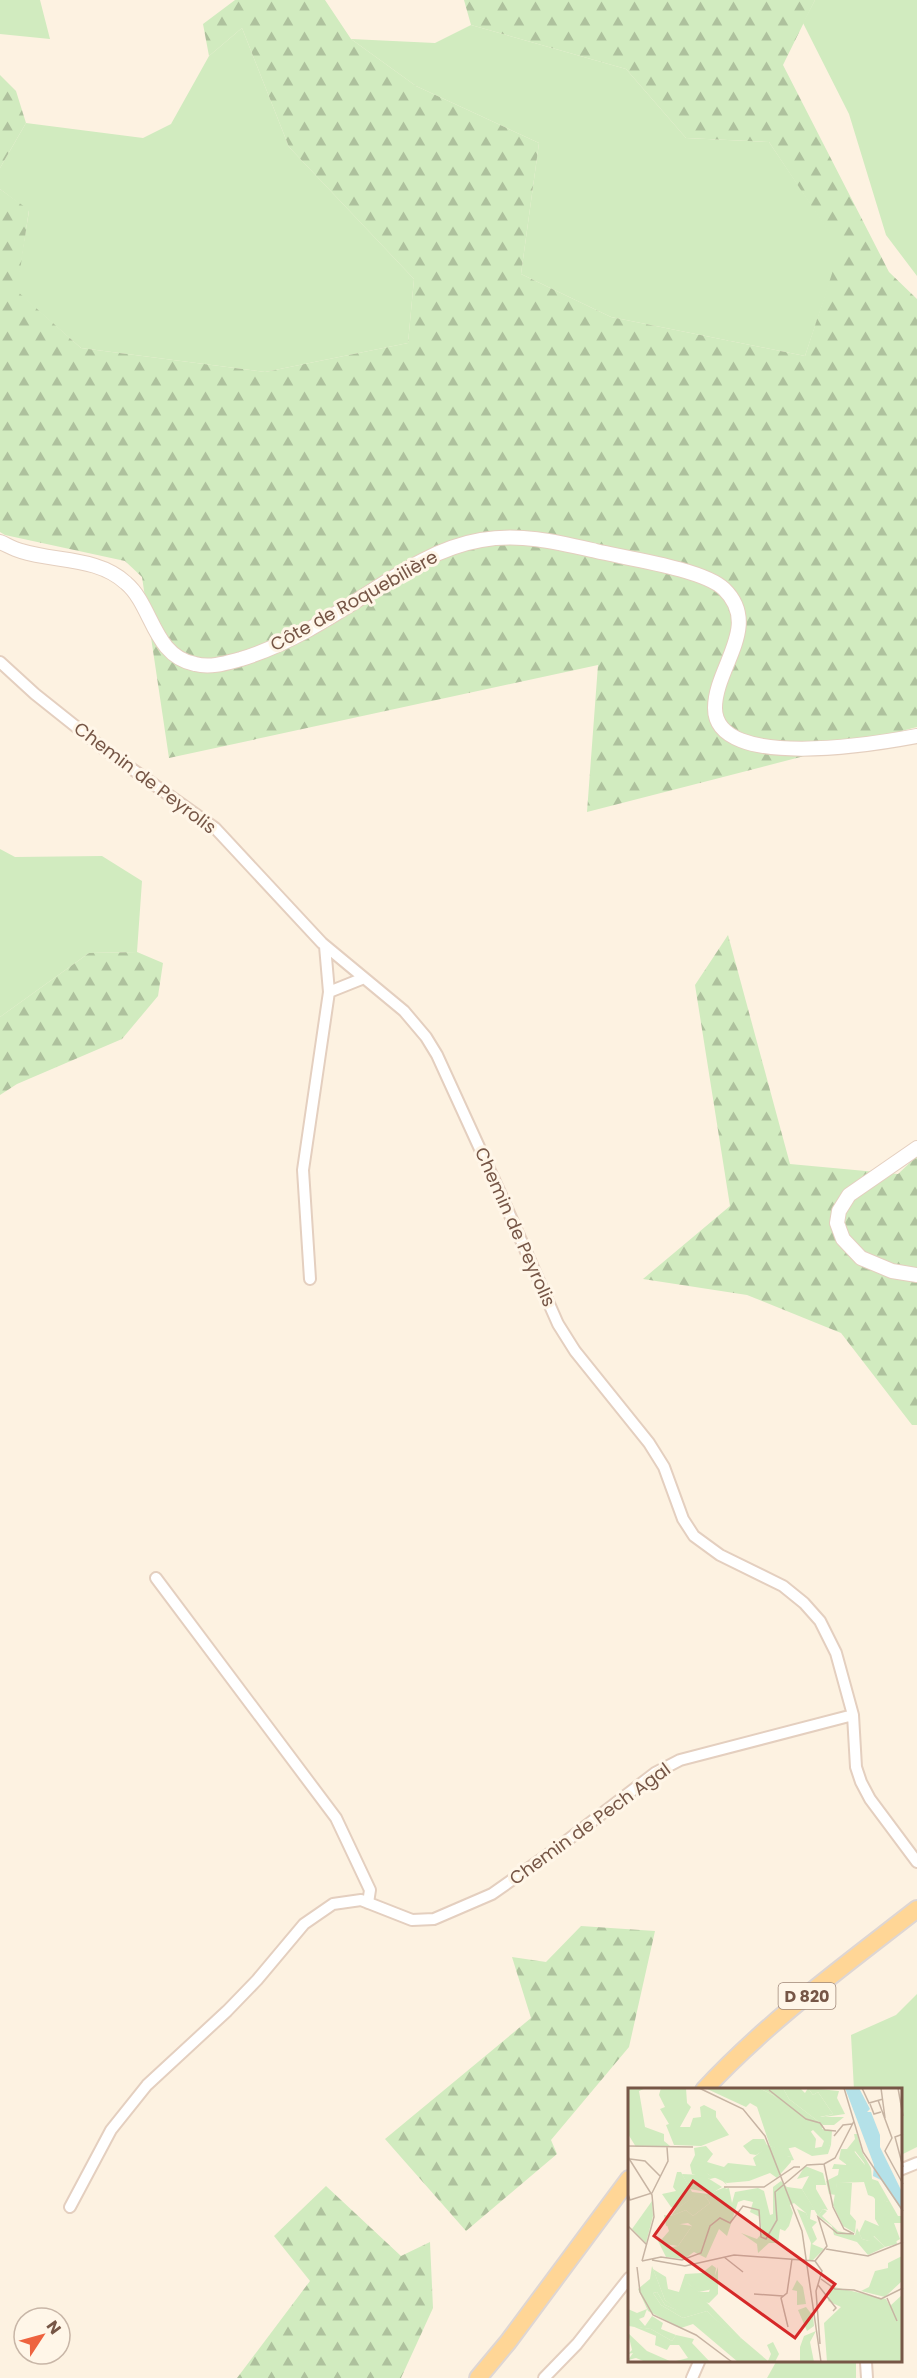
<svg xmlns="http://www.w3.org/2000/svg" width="917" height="2378" font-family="Poppins,sans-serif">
<defs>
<pattern id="forest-firs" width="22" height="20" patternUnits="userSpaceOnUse" patternTransform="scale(1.5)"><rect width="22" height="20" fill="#d1ebbf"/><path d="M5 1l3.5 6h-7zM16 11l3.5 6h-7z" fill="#aec19d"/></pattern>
</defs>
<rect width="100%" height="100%" fill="#fdf2e1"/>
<!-- grass -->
<path fill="#d1ebbf" d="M0 0H40L50 39 0 34Z
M815 0H917V276L886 235 849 114 803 23Z
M471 25 626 69 686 138 769 142 841 249 805 356 611 317 521 274 539 143 416 86 351 39 435 43Z
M242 28 289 147 414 279 408 343 265 372 81 348 16 291 29 211 0 189V168L26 123 143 138 171 124 209 56Z
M0 849 15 857 102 856 142 881 137 952 89 953 0 1017Z
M917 1994V2147L901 2155 900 2090H854L851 2035 896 2015Z
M776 2362H856V2378H767Z"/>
<!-- forest -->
<path fill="url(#forest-firs)" d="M235 0H325L351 39 416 86 539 143 521 274 611 317 805 356 840 249 769 142 686 138 626 69 471 25 464 0H815L783 65 889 272 917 299V727L587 812 598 665 169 758 142 577 125 561 5 535 0 532V189L29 210 17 291 81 348 265 372 408 343 414 279 289 147 242 28 209 56 203 24Z
M0 75 16 91 26 123 0 168Z
M728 935 790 1164 898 1174 917 1156V1425H912L841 1333 747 1295 643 1279 730 1206 695 985Z
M137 952 163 963 158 996 122 1039 17 1084 0 1095V1017L89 953Z
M581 1926 655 1931 629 2047 551 2140 557 2154 466 2231 385 2139 531 2018 512 1957 546 1962Z
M326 2186 401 2256 430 2242 433 2308 401 2378H237L310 2281 274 2236Z"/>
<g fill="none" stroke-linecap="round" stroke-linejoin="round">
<!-- minor casing -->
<g stroke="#e4cfbf" stroke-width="14">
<path id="minor" d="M0 662 35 694 104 749 215 828 322 943 404 1011 426 1037 437 1055 501 1195 558 1324 575 1351 649 1443 664 1467 683 1519 694 1536 720 1555 783 1586 804 1603 820 1621 836 1653 853 1715 856 1767 861 1782 870 1799 917 1862
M329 992 364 978
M310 1279 303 1170 329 992 325 946
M156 1578 336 1818 370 1890 368 1903
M900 2170 917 2163
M70 2207 111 2130 147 2085 227 2011 257 1980 304 1924 333 1904 361 1900 412 1920 434 1919 492 1894 556 1849 655 1773 680 1760 853 1715
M866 2362 867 2378
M544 2378 577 2344 629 2278
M692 2378 699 2362"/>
</g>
<!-- tertiary casing -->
<g stroke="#e4cfbf" stroke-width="16">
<path id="tertiary" d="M0 542C7 545 14 549 21 551 56 562 98 557 126 583 153 606 153 656 195 664 211 668 226 663 241 659 287 645 330 618 370 592 404 570 440 547 481 540 521 533 557 542 596 551 625 558 704 569 724 589 762 626 715 667 715 708 715 772 880 743 917 736
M917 1148 849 1195 839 1211 837 1223 843 1239 861 1258 892 1271 917 1275"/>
</g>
<!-- primary casing -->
<g stroke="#ded6d3" stroke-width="20">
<path id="primary" d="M704 2090C767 2022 844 1966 917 1909
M478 2378 508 2342 629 2179"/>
</g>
<!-- minor -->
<use href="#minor" stroke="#fff" stroke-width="10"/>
<!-- tertiary -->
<use href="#tertiary" stroke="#fff" stroke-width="14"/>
<!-- primary -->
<use href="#primary" stroke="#ffd696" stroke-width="16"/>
</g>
<g text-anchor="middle" stroke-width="6" stroke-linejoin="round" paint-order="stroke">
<!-- shield labels -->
<rect fill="#fff6e8" stroke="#9f8677" stroke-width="1.5" x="778.5" y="1983" width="57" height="26" rx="4.5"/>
<g font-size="16" font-weight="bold" fill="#765646">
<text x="807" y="2002">D 820</text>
</g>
<!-- street labels -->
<g font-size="18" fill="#765646" stroke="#fff6e8">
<text transform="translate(354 601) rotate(-29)" y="6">Côte de Roquebilière</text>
<text transform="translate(145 778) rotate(37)" y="6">Chemin de Peyrolis</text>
<text transform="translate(515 1227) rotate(66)" y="6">Chemin de Peyrolis</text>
<text transform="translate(590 1824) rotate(-36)" y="6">Chemin de Pech Agal</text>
</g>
</g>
<!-- overview -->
<g transform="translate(628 2088)">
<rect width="274" height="274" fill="#fdf2e1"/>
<path d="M77 0H131L145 7 179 38 188 51 187 60 203 57 200 66 184 68 167 59 152 62 142 58 129 19 122 15 118 19ZM155 0H172L177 5 180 0 185 7 190 4 205 26 192 29H216L206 37H195L161 11ZM226 46H229L238 77 227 63 219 77 211 71 213 61H219L227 51ZM78 58 85 66 79 74 96 79 100 75 128 78 125 70 135 62 163 69V74L149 90 142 85 121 93 99 95 81 87 68 74 66 60ZM177 78 195 85 198 97H188V101L200 122 195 121 190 128 174 101 181 88 169 91ZM54 86 75 87 94 99 84 105 62 101ZM209 94 224 95 222 126 228 133 227 145 215 138 205 117ZM243 106 260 114 269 156 257 159 246 148 241 153 234 151 231 145 237 132 251 138 247 131V111ZM67 108H77L82 115 65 128 58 122 43 128 48 121ZM24 113 25 128 18 155 4 141ZM169 121 178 125 189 151 184 156 196 161 185 172 181 173 183 155ZM38 134 64 138 50 158 36 156 34 151 41 143ZM274 168V193L257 209 233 203 241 199 247 183 260 180V175ZM84 177 88 180 85 201 71 204 60 195 113 250 110 253 79 223 55 230 33 217 25 205 29 204 37 217 49 222 37 212 25 181 38 189 40 201 51 204 57 186 74 185ZM202 198 258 211 262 218 274 207V274H199L196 235 213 219 200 213ZM0 221 9 225 19 221 16 229 11 231 17 238 24 228 35 235 33 241 48 247 44 253 23 241 0 238Z" fill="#d1ebbf"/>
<path d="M0 0H18L11 3 17 39 36 46V53L42 58 8 59 0 46ZM33 0H58L59 15 63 19 52 39H62L65 30 73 29 72 19 76 17 88 23V29L101 47 73 58 46 57 38 37 41 36 32 21 37 19 31 7ZM131 0H155L161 11 195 37 194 41 204 42 203 57 193 61 196 53 185 42 181 45 145 7ZM180 0 211 3 209 10 217 26 190 30 205 26 190 4 185 7ZM125 51H136L139 57 152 61 160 59 166 72 160 73 163 69 158 68 152 72 135 63 128 67 122 66 115 58ZM232 61 243 80 244 91 250 93 270 128H274V144L273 135H266L272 151 267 154 257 151 254 145 260 114 240 107 236 94 209 95 208 107 201 106 198 93 210 87 211 81H204L206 76 218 77 225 62 237 77ZM67 67 81 87 95 90 99 97 90 89 82 91 64 86 62 77ZM49 84H53L64 104 80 106 100 98 97 101 101 100 104 115 107 104 130 100 136 103 142 127 145 126V99L153 93 159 99 174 101 187 122H183L182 131 189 134 183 140 178 125 166 115 162 117 165 125 161 138 157 143 152 141 150 155H141L130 165 129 156 113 145 129 151 134 145 132 129 122 124 125 114 116 112 110 114 99 148 91 141 78 170 66 164 56 171 38 169 29 151 44 159 50 158 64 138 60 135 38 138 36 127 43 128 58 122 65 128 82 115 77 108H68L48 121 43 119 34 106 48 103 45 99ZM195 121 199 123 194 128 210 143 227 147 229 140 234 151 241 153 243 146 257 159 240 167 229 154 206 147 204 138 190 128ZM24 178 37 212 53 224 37 217 29 204 25 205 33 217 55 230 79 223 110 252 113 250 140 273 143 266 139 257 145 254 151 266 147 274H110L65 236 53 240 20 223 10 201 22 191ZM90 179V206L81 215 76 214 60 195V189L71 204H81ZM169 192 175 199 178 216 169 217V203L164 202ZM178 219 185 228 186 238 179 243 170 222ZM4 238 23 241 44 253 48 247 66 251 64 255 82 274H18L8 270 0 272 5 265 0 266 4 262 0 245 19 263 44 274 60 270 51 257H42L39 262 27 257 28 248ZM188 243 182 254 186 274H172V259L176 248Z" fill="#d1ebbf"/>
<path d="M217 0H231L242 21 239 24H243L252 47V59L274 104V123L253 92 245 88 246 77Z" fill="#b4e1e8"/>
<path fill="none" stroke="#c7b4a3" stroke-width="1.5" d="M71 0 115 21 137 48 174 143 193 274M216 0 235 64 275 123M234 0 241 15 255 11M253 0 257 30M270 0 275 28M141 2 178 31 192 35 197 42 208 43M250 12 264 50 257 63 275 96M242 16 246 26 253 24M275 46 267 49 275 79M206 48 215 37 224 36M0 58 65 59M0 69 24 107 26 129 14 173M2 71 17 73 32 88M196 76 207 70 226 33M96 99H136L166 79H172M0 106 2 112 24 105 40 73 39 59M0 138 19 157M198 161 240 168 275 154M96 169 115 184M24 172 57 178 106 167 187 173 194 183 188 203 192 256M14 173 33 169 54 172 73 165 82 138 92 130 102 135 115 118 131 122 133 149 138 151 149 132 147 104 179 77 196 76M187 173 199 158 190 129 209 145 226 146 216 141 205 119 196 76M9 179 12 204 25 227 68 247 104 274M193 191 207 201 226 202 253 211 275 200M190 197 208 220 205 223M126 206 155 208M259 210 269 233M160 239 153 210 159 205 164 171"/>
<path fill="#d62828" fill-opacity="0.15" stroke="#d62828" stroke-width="3" d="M65 93 207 196 167 250 26 148Z"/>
<rect width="274" height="274" fill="none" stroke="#765646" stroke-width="3"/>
</g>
<!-- north arrow -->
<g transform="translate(42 2336) rotate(54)"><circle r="28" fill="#fff6e8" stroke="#c8b6a7" stroke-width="1.5"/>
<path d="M0-4.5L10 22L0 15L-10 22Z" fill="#ee633f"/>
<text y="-9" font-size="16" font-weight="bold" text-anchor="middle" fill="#765646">N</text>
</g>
</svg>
